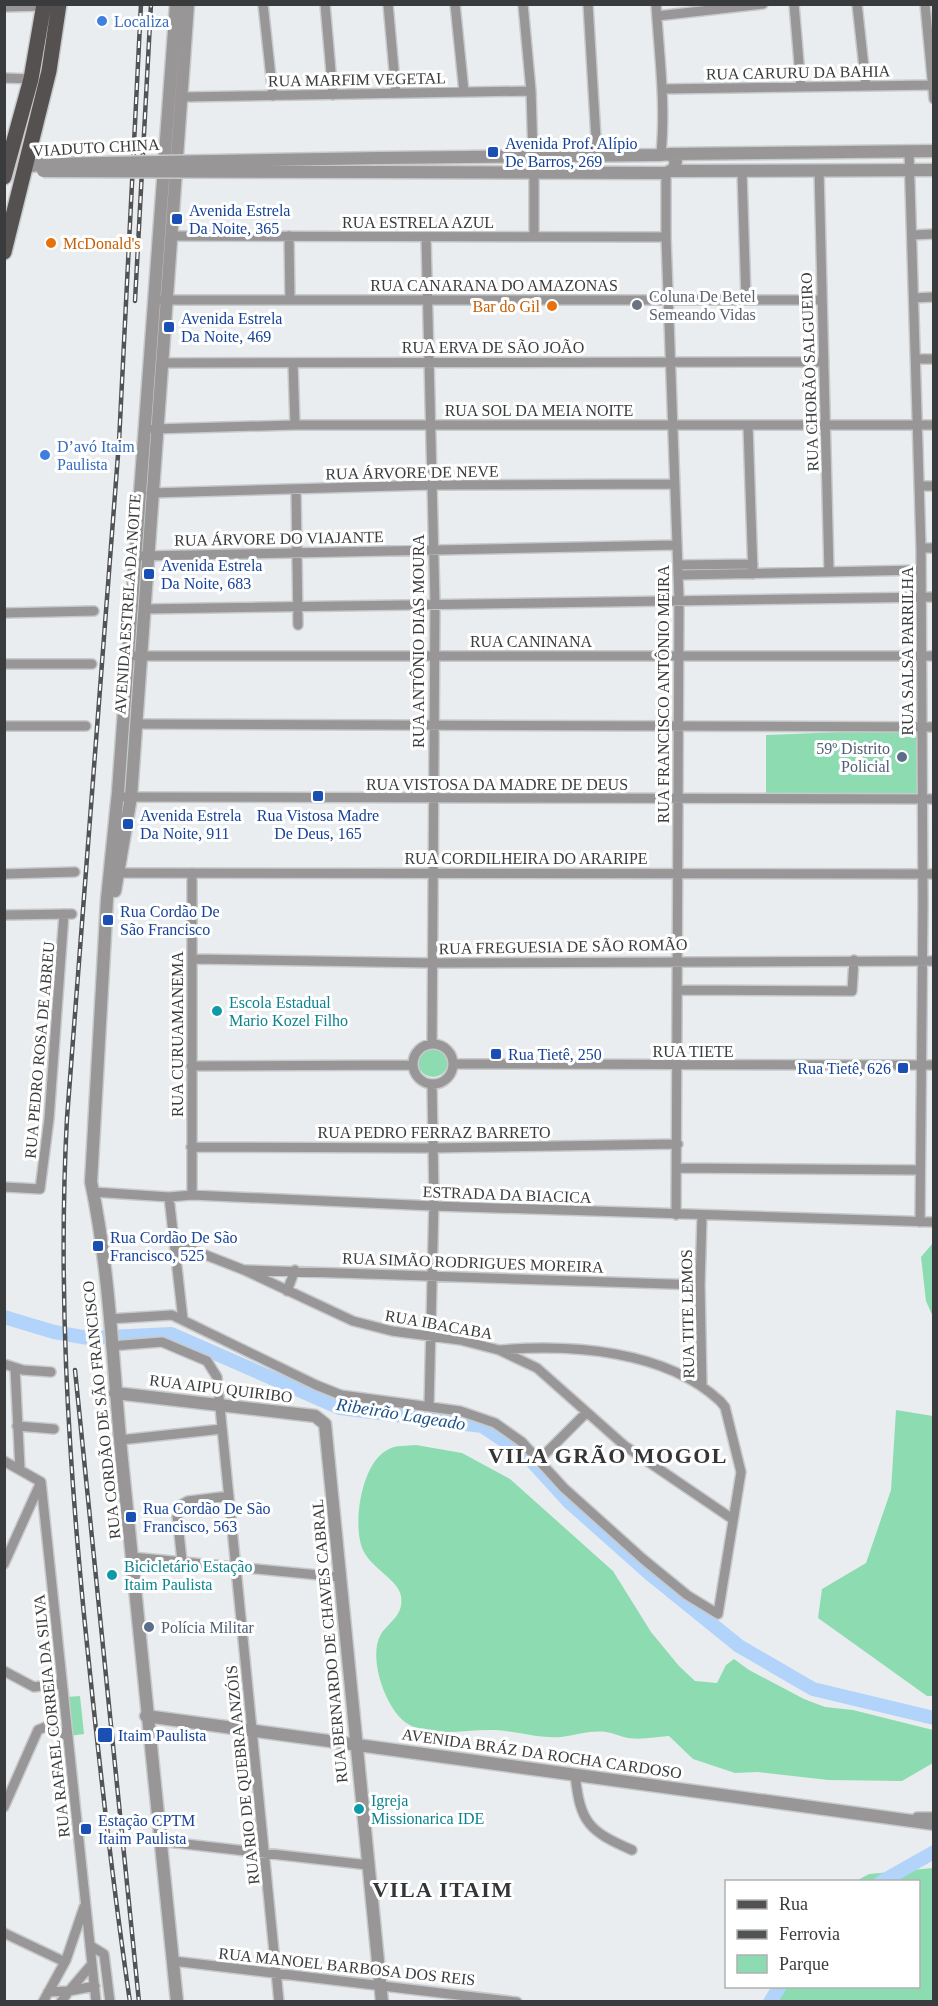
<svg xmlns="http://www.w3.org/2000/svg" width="938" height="2006" font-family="'Times New Roman',serif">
<rect width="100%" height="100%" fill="#eaedef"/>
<!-- green -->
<path fill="#8ddcb1" d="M920 729 919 796 766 795V735Z
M418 1062a15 15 0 1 1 30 0a15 15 0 1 1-30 0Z
M933 1243V1317L926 1301 921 1257Z
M896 1410 933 1416V1696H927L818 1618 822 1589 866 1563 891 1490Z
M416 1445 462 1453 510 1479 613 1571 651 1632 679 1666 695 1681 717 1683 726 1665 734 1659 749 1670 804 1699 825 1707 853 1710 933 1730V1763L902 1781 828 1780 758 1772 735 1773 693 1759 669 1736C656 1737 642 1740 628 1738 621 1737 614 1733 606 1732 591 1730 577 1735 561 1737 538 1739 517 1731 494 1730 467 1729 432 1738 408 1724 386 1711 367 1657 381 1634 390 1621 404 1615 401 1596 399 1581 372 1568 364 1552 351 1528 361 1461 389 1449 396 1445 407 1446 416 1445Z
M59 1693 66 1697 80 1696 84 1734 69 1736 65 1717 48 1712 46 1696Z
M933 1868V2001H770L778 1987 918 1986V1882L856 1881 869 1874Z"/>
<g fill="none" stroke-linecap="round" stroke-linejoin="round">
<!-- river -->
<path stroke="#b2d3fa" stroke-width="14" d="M4 1317 54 1332 88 1338 171 1334 340 1408 482 1426 527 1456 569 1502 650 1574 739 1646 813 1689 934 1718
M881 1882 934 1852
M770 2002 780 1986"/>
<!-- minor casing -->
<g stroke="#c7c9cb" stroke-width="12">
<path id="minor" d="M263 4 273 96
M325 4 333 95
M388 4 396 93
M455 4 464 92
M523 4 531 91 533 156
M588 4 597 155
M656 4C659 54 666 104 661 153
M794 4 801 87
M857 4 866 86
M925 4 934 99
M4 7 44 6
M657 16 763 4
M4 78 31 79
M662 89 934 85
M183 97 531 91
M909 152 921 548 923 904 920 1222
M819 170 829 572
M742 171 746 300
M534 173V237
M666 173V237L679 599 676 1215
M912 235 934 234
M171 236 666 237
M289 236 290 300
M426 237 435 604 432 1044
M914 298 934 297
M162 300H822
M916 359H934
M161 363 824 362
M293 363 295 425
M748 426 753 574
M153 429 295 425H934
M919 486H934
M296 489 298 625
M151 493 431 485 673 484
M921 548H934
M142 556 676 545
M678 565 753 564
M678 575 921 570
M144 609 934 597
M4 613 94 611
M136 656H934
M4 664H92
M136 724 934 727
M4 726H86
M118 797 934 799
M114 873 934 874
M192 873V1195
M4 874 75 872
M4 915 72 914
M193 959 432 963 934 961
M677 990 852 991 854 960
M413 1064a20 20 0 1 1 40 0a20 20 0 1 1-40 0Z
M453 1064 934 1065
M191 1066 413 1065
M191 1147 432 1148 678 1144
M677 1168 920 1170
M4 1187 40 1189 49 1119 64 914
M93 1192 169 1197 192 1195 434 1206 934 1222
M169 1197 183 1320
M702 1216 700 1285 702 1386
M175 1243 244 1270 353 1321 392 1331 460 1340 499 1350 537 1368 625 1446 731 1518
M246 1270 700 1285
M287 1291 295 1270
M109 1319 172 1315 316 1385 341 1395 460 1411 495 1423 522 1442 564 1488 643 1559 687 1595 718 1614 741 1472 725 1407 720 1401C665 1350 571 1344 499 1350
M111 1346 162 1342 207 1361 217 1377 279 2002
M4 1364 23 1370 51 1372
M15 1368 20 1469
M429 1407 434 1199 432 1084
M17 1426 54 1429
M120 1440 222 1429
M4 1461 41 1482
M538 1461 586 1413
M41 1482 96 2002
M131 1557 339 1577
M182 1561 177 1515 179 1506 188 1501 229 1496
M4 1564 40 1484
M4 1671 34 1687 62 1683
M575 1774C580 1822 588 1831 632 1850
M4 1807 38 1730 50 1725 68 1737
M917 1817H934
M159 1841 368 1865
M4 1933 65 1962
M91 1946 104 1954 110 2002
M173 1961 517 2002
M48 1992 69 1991 92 1964
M43 2002 66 1960 84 1907
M61 2002 69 1991 95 1986"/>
</g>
<!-- tertiary casing -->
<g stroke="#c7c9cb" stroke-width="15">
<path id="tertiary" d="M176 4 118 792 107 899 91 1182C111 1276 113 1375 123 1470 141 1647 159 1824 177 2002
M671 154 934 151
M25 167 44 164
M671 171 934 170
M380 172 666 173 674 169 676 161 671 154 659 155 380 158
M115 891 131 797 188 4
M115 1393 315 1416 325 1424 382 2002
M146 1716 934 1824"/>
</g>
<!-- primary casing -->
<g stroke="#c7c9cb" stroke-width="18">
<path id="primary" d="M4 177 31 79 44 4
M4 252 49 71 59 4"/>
</g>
<!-- minor -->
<use href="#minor" stroke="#989696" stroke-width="9"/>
<!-- tertiary -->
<use href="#tertiary" stroke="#989696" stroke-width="12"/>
<!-- primary -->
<use href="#primary" stroke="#545150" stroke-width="15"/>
<!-- rail casing -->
<g stroke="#525355" stroke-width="4.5">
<path id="rail" d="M135 301 151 4
M75 1370 139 2002
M130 2002C111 1873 97 1744 84 1615 68 1450 58 1284 67 1118L119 442 141 4"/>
</g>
<!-- rail -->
<use href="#rail" stroke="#fff" stroke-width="2" stroke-dasharray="7" stroke-linecap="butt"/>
<!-- tertiary-bridge casing -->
<g stroke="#c7c9cb" stroke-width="15" stroke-linecap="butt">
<path id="tertiary-bridge" d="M49 164 380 158
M43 171 380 172"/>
</g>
<!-- tertiary-bridge -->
<use href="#tertiary-bridge" stroke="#989696" stroke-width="12"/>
</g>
<!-- markers -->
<g fill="#3f7fe0" stroke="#fff" stroke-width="2">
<circle cx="102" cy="21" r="6"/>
<circle cx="45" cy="455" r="6"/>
</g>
<g fill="#1a4fb4" stroke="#fff" stroke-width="2">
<rect x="487" y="146" width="12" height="12" rx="3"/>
<rect x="171" y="213" width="12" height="12" rx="3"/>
<rect x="163" y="321" width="12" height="12" rx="3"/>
<rect x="143" y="568" width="12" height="12" rx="3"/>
<rect x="312" y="790" width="12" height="12" rx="3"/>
<rect x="122" y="818" width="12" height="12" rx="3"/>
<rect x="102" y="914" width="12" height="12" rx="3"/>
<rect x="490" y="1048" width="12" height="12" rx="3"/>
<rect x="897" y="1062" width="12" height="12" rx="3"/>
<rect x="92" y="1240" width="12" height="12" rx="3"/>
<rect x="125" y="1511" width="12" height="12" rx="3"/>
<rect x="97" y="1727" width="16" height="16" rx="3"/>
<rect x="80" y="1823" width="12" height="12" rx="3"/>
</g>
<g fill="#e8710a" stroke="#fff" stroke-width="2">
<circle cx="51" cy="243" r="6"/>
<circle cx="552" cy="306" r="6"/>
</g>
<circle fill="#6b7280" stroke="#fff" stroke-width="2" cx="637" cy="305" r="6"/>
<g fill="#5c6f8a" stroke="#fff" stroke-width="2">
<circle cx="902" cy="757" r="6"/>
<circle cx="149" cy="1627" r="6"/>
</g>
<g fill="#0f9aa8" stroke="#fff" stroke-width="2">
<circle cx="217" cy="1011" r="6"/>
<circle cx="112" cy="1575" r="6"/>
<circle cx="359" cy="1809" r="6"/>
</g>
<g text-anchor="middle" stroke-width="6" stroke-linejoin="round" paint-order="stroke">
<!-- shop labels -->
<g font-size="16" fill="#366cbe" stroke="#fff" text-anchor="start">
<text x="114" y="27">Localiza</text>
<text x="57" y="452">D’avó Itaim<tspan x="57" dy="18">Paulista</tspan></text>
</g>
<!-- street labels -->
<g font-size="16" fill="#3a3b3c" stroke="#fff">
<text transform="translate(798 72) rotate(-1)" y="6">RUA CARURU DA BAHIA</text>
<text transform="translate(357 79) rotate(-1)" y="6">RUA MARFIM VEGETAL</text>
<text transform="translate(96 147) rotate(-3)" y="6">VIADUTO CHINA</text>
<text x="418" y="228">RUA ESTRELA AZUL</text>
<text x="494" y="291">RUA CANARANA DO AMAZONAS</text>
<text x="493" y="353">RUA ERVA DE SÃO JOÃO</text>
<text transform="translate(809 372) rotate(-92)" y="6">RUA CHORÃO SALGUEIRO</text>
<text x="539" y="416">RUA SOL DA MEIA NOITE</text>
<text transform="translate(412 472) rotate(-1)" y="6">RUA ÁRVORE DE NEVE</text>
<text transform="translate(279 538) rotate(-1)" y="6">RUA ÁRVORE DO VIAJANTE</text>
<text transform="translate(127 604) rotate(-86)" y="6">AVENIDA ESTRELA DA NOITE</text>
<text transform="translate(418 641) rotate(-90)" y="6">RUA ANTÔNIO DIAS MOURA</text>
<text x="531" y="647">RUA CANINANA</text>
<text transform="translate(907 651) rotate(-90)" y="6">RUA SALSA PARRILHA</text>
<text transform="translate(663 694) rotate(-90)" y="6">RUA FRANCISCO ANTÔNIO MEIRA</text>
<text x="497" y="790">RUA VISTOSA DA MADRE DE DEUS</text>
<text x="526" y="864">RUA CORDILHEIRA DO ARARIPE</text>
<text transform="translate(563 946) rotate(-1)" y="6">RUA FREGUESIA DE SÃO ROMÃO</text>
<text transform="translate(177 1034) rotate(-90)" y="6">RUA CURUAMANEMA</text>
<text transform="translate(39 1050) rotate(-85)" y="6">RUA PEDRO ROSA DE ABREU</text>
<text x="693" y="1057">RUA TIETE</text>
<text x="434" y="1138">RUA PEDRO FERRAZ BARRETO</text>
<text transform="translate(507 1194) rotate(2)" y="6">ESTRADA DA BIACICA</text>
<text transform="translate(473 1262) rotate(2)" y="6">RUA SIMÃO RODRIGUES MOREIRA</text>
<text transform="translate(687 1314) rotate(-91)" y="6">RUA TITE LEMOS</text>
<text transform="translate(439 1324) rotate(10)" y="6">RUA IBACABA</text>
<text transform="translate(221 1388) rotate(7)" y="6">RUA AIPU QUIRIBO</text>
<text transform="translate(101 1410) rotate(-96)" y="6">RUA CORDÃO DE SÃO FRANCISCO</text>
<text transform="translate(329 1641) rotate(-95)" y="6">RUA BERNARDO DE CHAVES CABRAL</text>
<text transform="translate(51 1716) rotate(-96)" y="6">RUA RAFAEL CORREIA DA SILVA</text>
<text transform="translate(542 1753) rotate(8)" y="6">AVENIDA BRÁZ DA ROCHA CARDOSO</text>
<text transform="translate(242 1775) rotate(-96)" y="6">RUA RIO DE QUEBRA ANZÓIS</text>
<text transform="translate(347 1966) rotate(6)" y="6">RUA MANOEL BARBOSA DOS REIS</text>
</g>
<!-- transit labels -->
<g font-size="16" fill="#164399" stroke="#fff" text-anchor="start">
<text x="505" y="149">Avenida Prof. Alípio<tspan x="505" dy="18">De Barros, 269</tspan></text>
<text x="189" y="216">Avenida Estrela<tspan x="189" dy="18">Da Noite, 365</tspan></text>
<text x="181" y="324">Avenida Estrela<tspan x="181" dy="18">Da Noite, 469</tspan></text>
<text x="161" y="571">Avenida Estrela<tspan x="161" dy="18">Da Noite, 683</tspan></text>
<text x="140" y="821">Avenida Estrela<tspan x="140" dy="18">Da Noite, 911</tspan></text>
<text x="318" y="821" text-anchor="middle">Rua Vistosa Madre<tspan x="318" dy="18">De Deus, 165</tspan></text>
<text x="120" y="917">Rua Cordão De<tspan x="120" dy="18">São Francisco</tspan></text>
<text x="508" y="1060">Rua Tietê, 250</text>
<text x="891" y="1074" text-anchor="end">Rua Tietê, 626</text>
<text x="110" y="1243">Rua Cordão De São<tspan x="110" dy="18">Francisco, 525</tspan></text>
<text x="143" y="1514">Rua Cordão De São<tspan x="143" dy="18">Francisco, 563</tspan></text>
<text x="118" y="1741">Itaim Paulista</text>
<text x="98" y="1826">Estação CPTM<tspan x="98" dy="18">Itaim Paulista</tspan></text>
</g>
<!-- food labels -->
<g font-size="16" fill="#c56008" stroke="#fff" text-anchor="start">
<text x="63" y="249">McDonald's</text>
<text x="540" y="312" text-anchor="end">Bar do Gil</text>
</g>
<!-- worship labels -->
<g font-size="16" fill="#5b616d" stroke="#fff" text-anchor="start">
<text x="649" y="302">Coluna De Betel<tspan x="649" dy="18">Semeando Vidas</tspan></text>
</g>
<!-- service labels -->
<g font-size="16" fill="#4e5e75" stroke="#fff" text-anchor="end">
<text x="890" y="754">59º Distrito<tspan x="890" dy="18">Policial</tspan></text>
<text x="161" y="1633" text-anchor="start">Polícia Militar</text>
</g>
<!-- culture labels -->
<g font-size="16" fill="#0d838f" stroke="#fff" text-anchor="start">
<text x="229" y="1008">Escola Estadual<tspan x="229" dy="18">Mario Kozel Filho</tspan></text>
<text x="124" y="1572">Bicicletário Estação<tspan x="124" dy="18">Itaim Paulista</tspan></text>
<text x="371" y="1806">Igreja<tspan x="371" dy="18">Missionarica IDE</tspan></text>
</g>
<!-- water labels -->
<g font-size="18" font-style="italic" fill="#1a518b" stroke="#fff">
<text transform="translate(401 1414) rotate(9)" y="6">Ribeirão Lageado</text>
</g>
<!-- district labels -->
<g font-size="22" font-weight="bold" letter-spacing="1.5" fill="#333537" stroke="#fff">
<text x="608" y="1463">VILA GRÃO MOGOL</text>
<text x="443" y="1897">VILA ITAIM</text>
</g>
</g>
<!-- border -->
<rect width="938" height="2006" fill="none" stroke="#3a3b3c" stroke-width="12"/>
<!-- legend -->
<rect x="725" y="1880" width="195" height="108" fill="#ffffff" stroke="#b0b1b1" stroke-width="1.5"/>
<rect x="737" y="1900" width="30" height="9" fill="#545150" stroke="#b0b1b1" stroke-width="1.5"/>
<text x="779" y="1910" font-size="18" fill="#3a3b3c">Rua</text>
<rect x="737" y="1930" width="30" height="9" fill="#525355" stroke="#b0b1b1" stroke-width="1.5"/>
<text x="779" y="1940" font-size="18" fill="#3a3b3c">Ferrovia</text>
<rect x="737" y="1955" width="30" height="18" fill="#8ddcb1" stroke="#b0b1b1" stroke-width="1.5"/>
<text x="779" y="1970" font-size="18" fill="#3a3b3c">Parque</text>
</svg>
